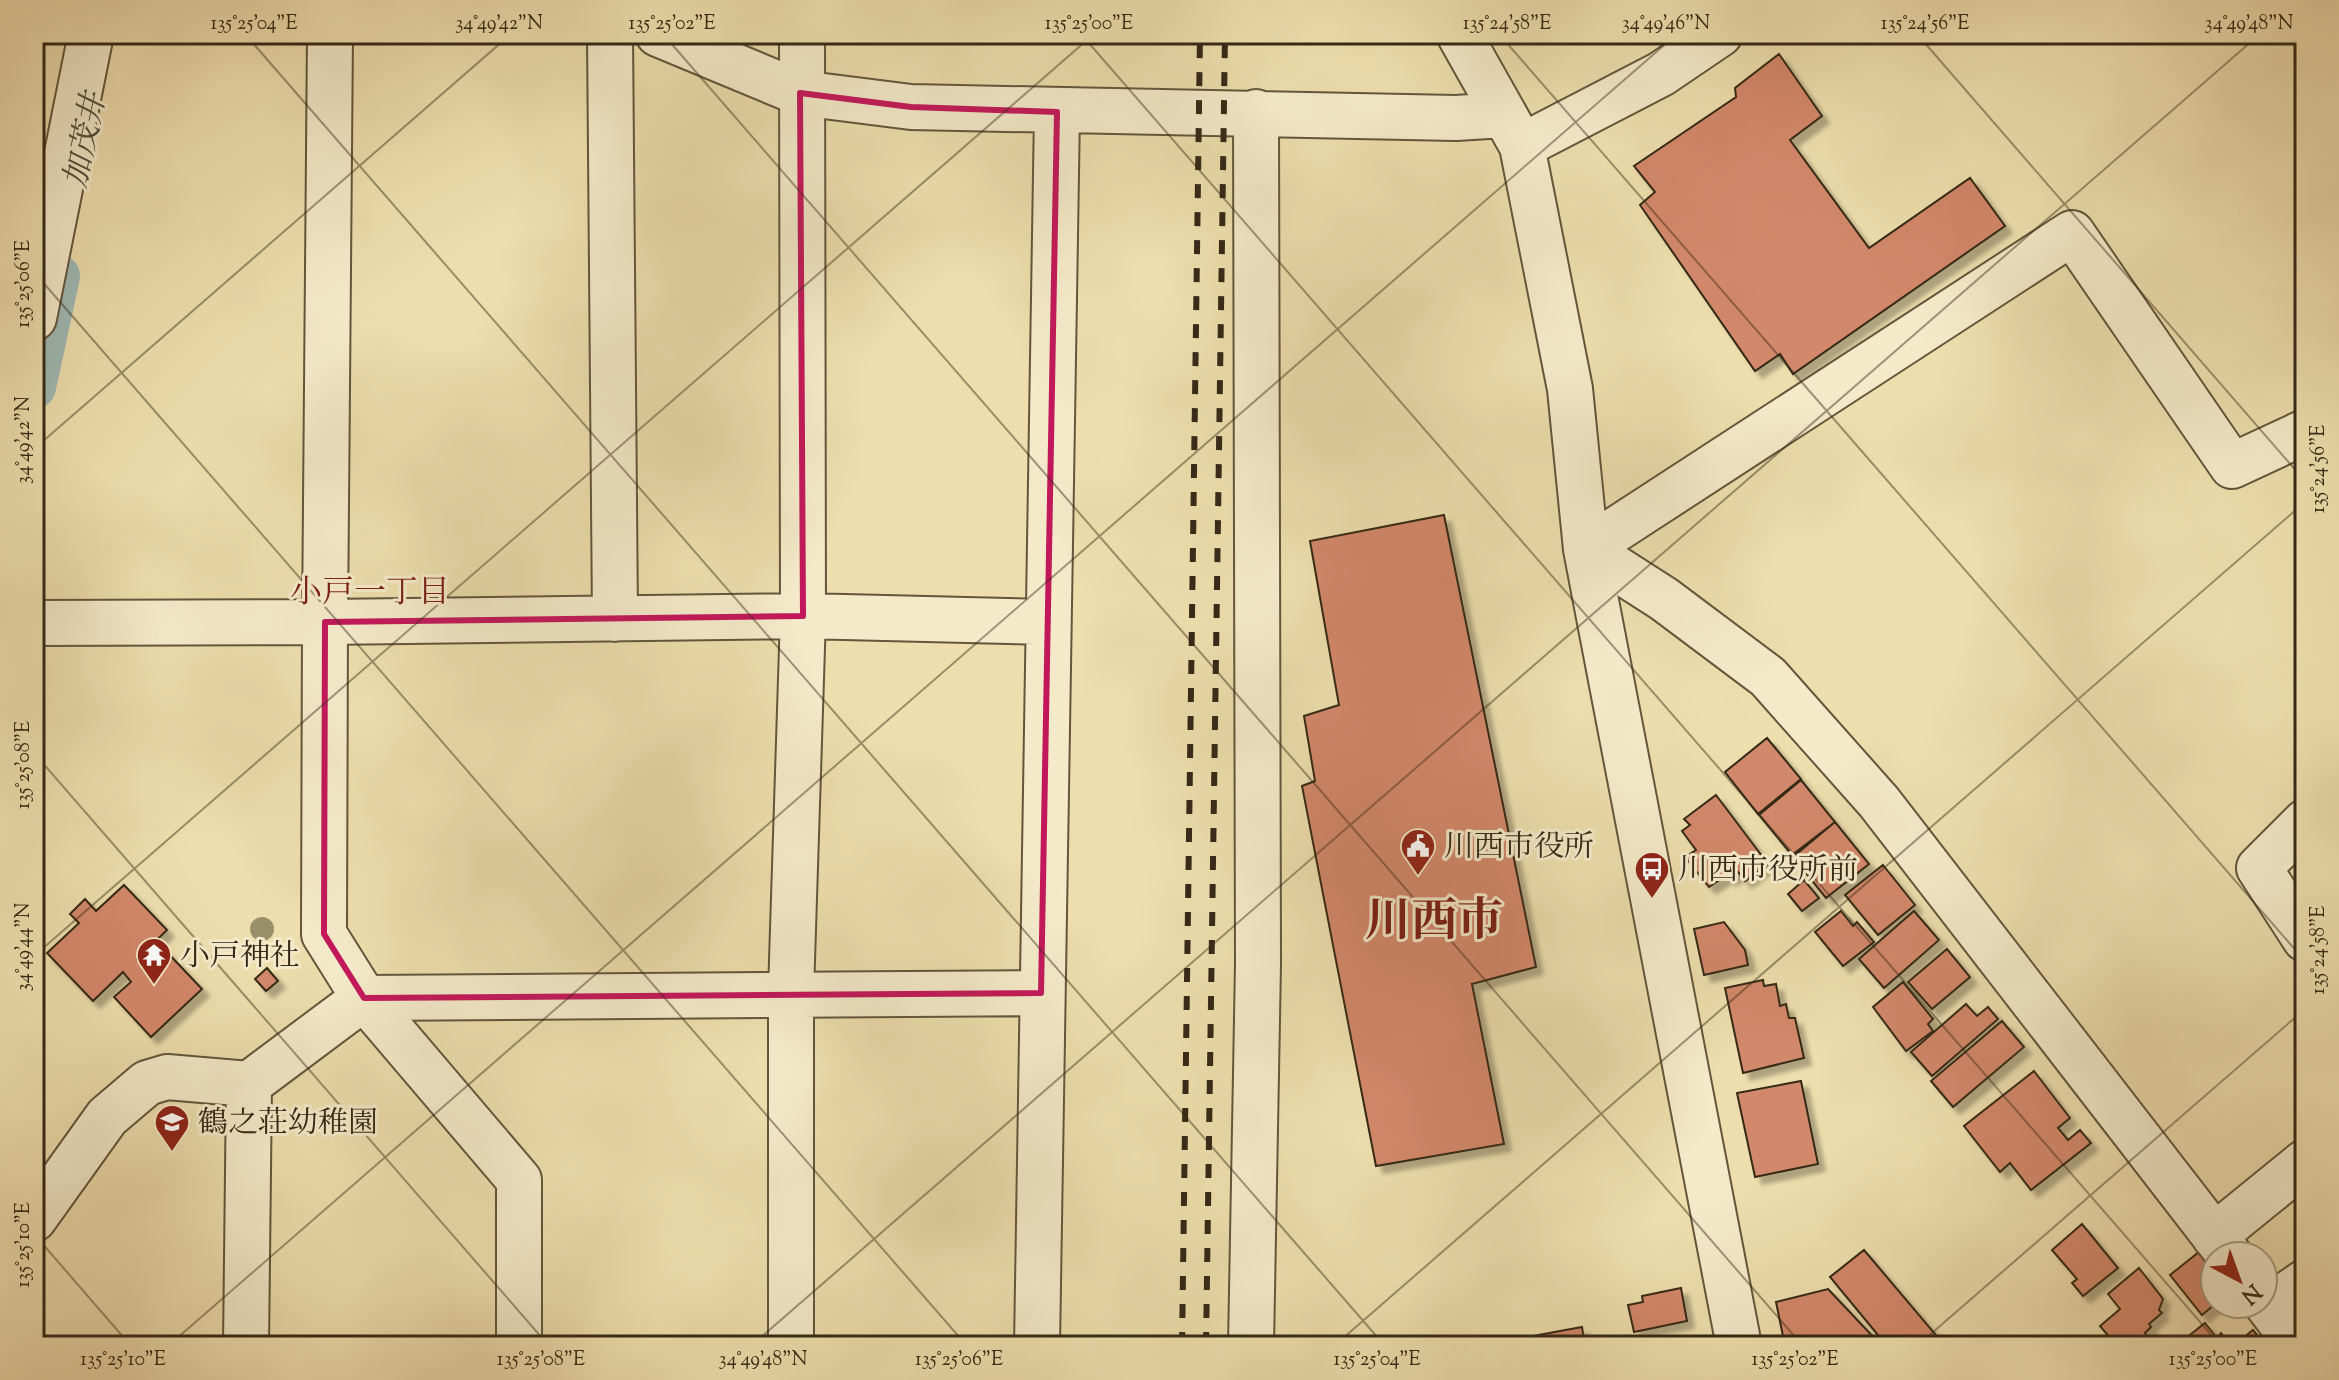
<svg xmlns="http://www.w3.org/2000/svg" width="2339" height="1380" font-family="'Sorts Mill Goudy','Noto Serif JP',serif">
<defs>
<filter id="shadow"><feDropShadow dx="7" dy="7" stdDeviation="2" flood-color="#0004"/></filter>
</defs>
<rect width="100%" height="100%" fill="#eedead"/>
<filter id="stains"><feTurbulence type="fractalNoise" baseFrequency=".0025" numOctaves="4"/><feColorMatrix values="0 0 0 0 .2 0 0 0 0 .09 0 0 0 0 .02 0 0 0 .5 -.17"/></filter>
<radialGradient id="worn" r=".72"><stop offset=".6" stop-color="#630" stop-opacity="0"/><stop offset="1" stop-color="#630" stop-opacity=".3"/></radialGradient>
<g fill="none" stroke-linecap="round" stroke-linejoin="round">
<!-- canal -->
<path stroke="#9eb9b5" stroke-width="44" d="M34 387 58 276"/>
</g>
<!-- building -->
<path fill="#d2886b" stroke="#352917" stroke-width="2" filter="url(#shadow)" d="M1779 54 1822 116 1790 140 1869 248 1970 178 2005 226 1793 374 1780 354 1755 371 1640 205 1655 192 1634 166 1736 97 1735 88Z
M1444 515 1536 967 1472 984 1504 1144 1376 1166 1302 786 1315 781 1304 716 1339 705 1310 541Z
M1767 738 1801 779 1758 814 1725 772Z
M1801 780 1835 822 1792 855 1759 815Z
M1716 795 1768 864 1745 881 1738 872 1730 879 1727 875 1709 887 1685 857 1696 850 1682 831 1690 825 1684 819Z
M1835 822 1869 864 1826 898 1793 857Z
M1883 865 1915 905 1878 935 1845 895Z
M1804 880 1819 898 1802 911 1788 894Z
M124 885 167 930 137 959 145 968 164 949 202 989 151 1037 114 997 131 982 123 972 93 1001 47 953 79 923 70 914 85 899 96 911Z
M1841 911 1853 926 1857 922 1874 942 1843 966 1815 932Z
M1914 911 1939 940 1884 988 1859 959Z
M1724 922 1745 950 1748 965 1704 975 1694 929Z
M1947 949 1970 977 1932 1009 1908 982Z
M267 968 278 981 266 991 255 979Z
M1763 980 1764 986 1776 984 1780 1006 1786 1004 1789 1018H1795L1804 1058 1743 1073 1725 988Z
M1903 982 1933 1019 1928 1024 1933 1031 1906 1051 1873 1007Z
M1966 1004 1977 1016 1988 1007 1998 1019 1932 1076 1911 1052Z
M2002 1021 2024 1047 1953 1107 1931 1081Z
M2034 1071 2070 1118 2058 1128 2068 1140 2080 1130 2091 1143 2031 1190 2010 1163 2000 1172 1964 1126Z
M1801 1081 1818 1164 1755 1177 1737 1093Z
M2082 1224 2118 1268 2083 1296 2072 1283 2077 1279 2052 1250Z
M1864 1250 1941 1341 1934 1346H1887L1830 1277Z
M2199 1252 2215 1272V1304L2202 1315 2170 1275Z
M2139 1268 2163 1299 2159 1310 2162 1313 2149 1324 2151 1327 2145 1333 2149 1339 2140 1346H2117L2100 1326 2120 1309 2108 1294Z
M1681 1288 1687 1321 1634 1332 1628 1305 1643 1302 1642 1296Z
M1828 1289 1879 1343 1880 1346H1785L1776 1302Z
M2205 1323 2217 1338 2221 1333 2232 1346H2176Z
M1582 1327 1585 1346H1479Z
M2253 1330 2266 1346H2233Z"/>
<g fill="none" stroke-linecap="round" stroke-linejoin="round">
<!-- minor casing -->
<g stroke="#63563c" stroke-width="48">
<path id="minor" d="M610 34 615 619
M658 34 800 93 911 107 1456 118 1504 115
M1459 34 1522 146 1570 389 1586 549 1739 1346
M1522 146 1661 74 1720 34
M34 318 91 34
M34 623 325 622 330 34
M2305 822 2259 868 2305 939
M34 1219 107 1117 147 1083 167 1077 249 1084 364 998 1041 993
M2214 1236 2305 1162
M2230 1256 1879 802 1768 677 1664 599 1586 549 2072 233 2232 466 2305 432
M2263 1299 2269 1307 2305 1282
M2269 1307 2299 1346
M246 1346 249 1084
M519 1346V1180L364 998 324 934 325 622 803 616 1047 622
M791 1346V992L803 616 802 34
M1037 1346 1057 112
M1251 1346 1258 964 1256 112"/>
</g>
<!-- minor -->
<use href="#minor" stroke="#f4eaca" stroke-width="44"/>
<!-- rail -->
<path stroke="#352917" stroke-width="6" stroke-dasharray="14 14" stroke-linecap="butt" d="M1182 1346 1200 34
M1206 1346 1225 34"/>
</g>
<!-- trees -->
<circle fill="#998f6b" cx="262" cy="929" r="12"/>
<!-- marked area -->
<path fill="none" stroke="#c2185b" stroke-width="6" stroke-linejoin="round" d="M800 93 911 107 1057 112 1041 993 364 998 324 934 325 622 803 616Z"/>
<!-- ticks -->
<path fill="none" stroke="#352917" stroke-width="2" stroke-opacity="0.45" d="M245 34 1385 1346M663 34 1803 1346M1081 34 2221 1346M1499 34 2305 961M1917 34 2305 481M34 272 967 1346M34 449 511 34M34 753 549 1346M34 956 1094 34M34 1234 131 1346M168 1346 1677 34M751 1346 2260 34M1334 1346 2305 502M1917 1346 2305 1009"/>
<!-- icons -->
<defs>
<g id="civic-pin" transform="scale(1.8)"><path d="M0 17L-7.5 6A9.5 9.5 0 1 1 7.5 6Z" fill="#8f2418" stroke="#f4eaca"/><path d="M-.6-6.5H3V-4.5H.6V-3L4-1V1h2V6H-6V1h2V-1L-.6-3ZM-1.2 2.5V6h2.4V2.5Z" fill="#fff"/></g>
<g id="bus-pin" transform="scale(1.8)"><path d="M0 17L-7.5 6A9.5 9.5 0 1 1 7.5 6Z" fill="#8f2418" stroke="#f4eaca"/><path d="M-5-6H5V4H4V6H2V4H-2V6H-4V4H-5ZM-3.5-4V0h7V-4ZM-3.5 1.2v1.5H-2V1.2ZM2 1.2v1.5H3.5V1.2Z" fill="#fff"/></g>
<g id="temple-pin" transform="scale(1.8)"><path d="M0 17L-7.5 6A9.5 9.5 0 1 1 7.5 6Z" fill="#8f2418" stroke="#f4eaca"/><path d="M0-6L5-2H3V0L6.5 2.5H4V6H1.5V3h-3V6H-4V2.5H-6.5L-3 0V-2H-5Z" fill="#fff"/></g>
<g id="school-pin" transform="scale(1.8)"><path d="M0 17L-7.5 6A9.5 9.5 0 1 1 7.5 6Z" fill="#8f2418" stroke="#f4eaca"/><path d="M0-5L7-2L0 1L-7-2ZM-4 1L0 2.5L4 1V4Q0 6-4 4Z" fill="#fff"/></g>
</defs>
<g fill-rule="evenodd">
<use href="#civic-pin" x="1418" y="846"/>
<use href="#bus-pin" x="1652" y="869"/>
<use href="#temple-pin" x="154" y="955"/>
<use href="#school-pin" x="172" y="1122"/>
</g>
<g text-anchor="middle" stroke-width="6" stroke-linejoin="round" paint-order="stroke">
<!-- poi labels -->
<g font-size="30" fill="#352917" stroke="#f4eaca" text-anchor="start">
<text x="1444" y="856">川西市役所</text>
<text x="1678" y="879">川西市役所前</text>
<text x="180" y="965">小戸神社</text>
<text x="198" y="1132">鶴之荘幼稚園</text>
</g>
<!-- water labels -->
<g font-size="32" font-style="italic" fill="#4f4d3e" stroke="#f4eaca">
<text transform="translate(84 140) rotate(-78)" y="11">加茂井</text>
</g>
<!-- neighbourhood labels -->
<g font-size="32" fill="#7a1f14" stroke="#f4eaca">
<text x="370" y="602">小戸一丁目</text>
</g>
<!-- town labels -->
<g font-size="46" font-weight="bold" fill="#7a1f14" stroke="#f4eaca">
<text x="1434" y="935">川西市</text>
</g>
</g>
<!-- margin -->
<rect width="2339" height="1380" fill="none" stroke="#eedead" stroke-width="88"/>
<!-- north arrow -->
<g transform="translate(2239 1280) rotate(139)"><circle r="38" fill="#f4eaca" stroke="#a89d82" stroke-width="2"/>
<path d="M0-6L14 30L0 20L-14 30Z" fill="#8f2418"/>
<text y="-12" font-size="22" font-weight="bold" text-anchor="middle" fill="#352917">N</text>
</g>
<rect x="44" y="44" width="2251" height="1292" fill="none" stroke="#352917" stroke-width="3"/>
<g font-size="20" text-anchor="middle" fill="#352917">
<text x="254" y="29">135°25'04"E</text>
<text x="499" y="29">34°49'42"N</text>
<text x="672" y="29">135°25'02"E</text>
<text x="1089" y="29">135°25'00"E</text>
<text x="1507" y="29">135°24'58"E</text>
<text x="1666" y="29">34°49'46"N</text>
<text x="1925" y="29">135°24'56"E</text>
<text x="2249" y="29">34°49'48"N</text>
<text transform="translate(22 284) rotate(-90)" y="7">135°25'06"E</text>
<text transform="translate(22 440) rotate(-90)" y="7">34°49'42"N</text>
<text transform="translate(2317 469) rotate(-90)" y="7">135°24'56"E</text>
<text transform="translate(22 765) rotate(-90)" y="7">135°25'08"E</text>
<text transform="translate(22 947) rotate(-90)" y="7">34°49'44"N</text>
<text transform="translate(2317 950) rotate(-90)" y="7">135°24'58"E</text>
<text transform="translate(22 1245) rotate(-90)" y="7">135°25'10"E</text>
<text x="123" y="1365">135°25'10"E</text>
<text x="541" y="1365">135°25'08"E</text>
<text x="763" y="1365">34°49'48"N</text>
<text x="959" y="1365">135°25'06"E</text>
<text x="1377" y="1365">135°25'04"E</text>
<text x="1795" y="1365">135°25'02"E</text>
<text x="2213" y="1365">135°25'00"E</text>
</g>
<rect width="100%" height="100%" filter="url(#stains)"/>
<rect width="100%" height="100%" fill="url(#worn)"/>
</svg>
